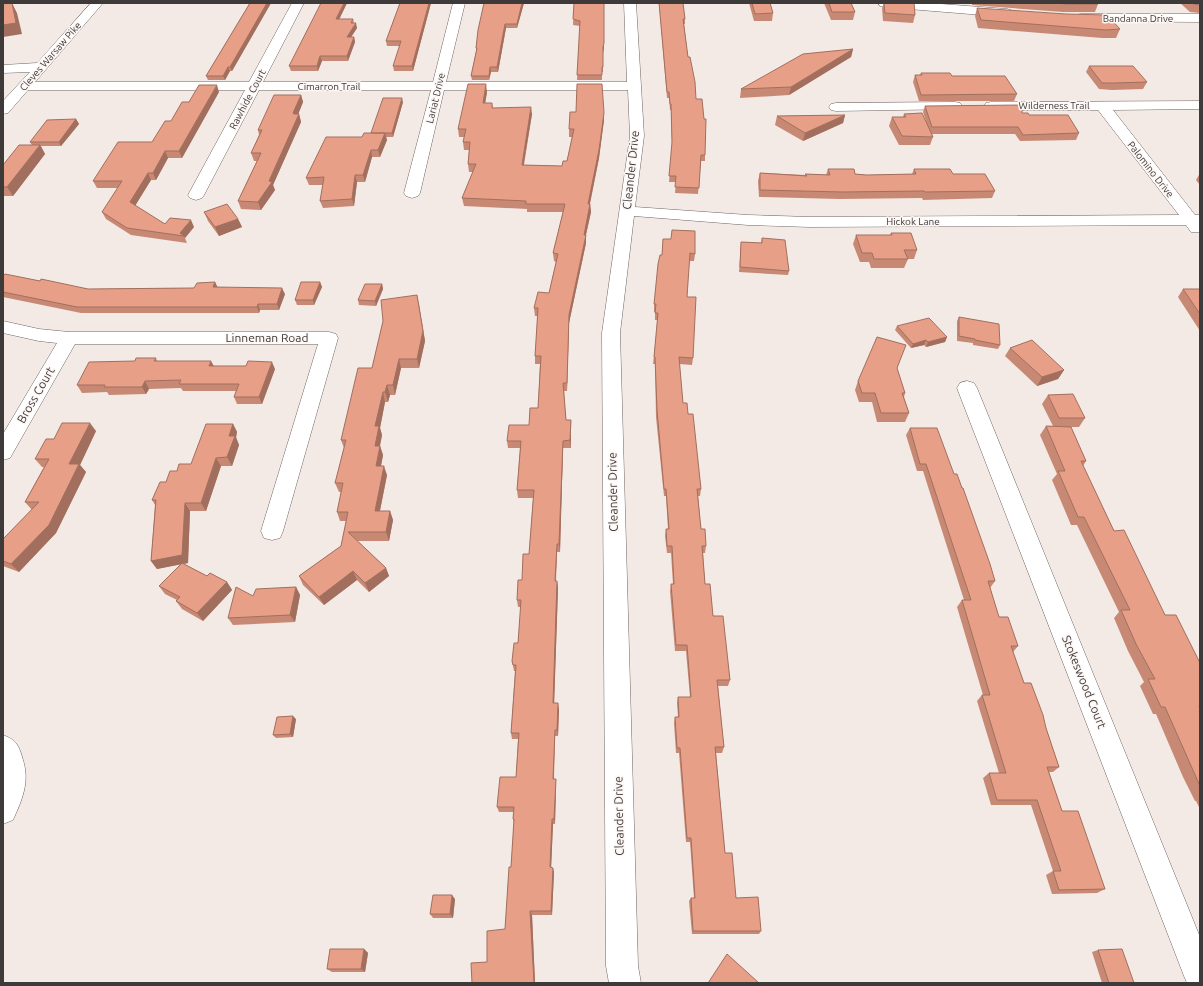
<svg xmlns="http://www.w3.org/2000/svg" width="1203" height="986" font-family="Ubuntu,sans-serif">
<rect width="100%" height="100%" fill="#f3e9e5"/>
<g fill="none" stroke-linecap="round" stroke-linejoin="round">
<!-- minor casing -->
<g stroke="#6f6663" stroke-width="1">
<path id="minor" d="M91 3H103L35 82H249L292 3H304L263 82H433L453 3H465L446 82H627L624 3H636L644 136 635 207 748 215 810 217 1179 215 1098 110H991L986 109 984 106 986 103 991 102 1200 101V109L1113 110 1195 215H1200V232H1191L1186 225 810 227 748 225 634 216 620 333 638 966 641 983H609L606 966 602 333 630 136 628 90H444L420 193 418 196 412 198 406 196 404 193 431 90H259L204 195 202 198 196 200 190 198 188 195 245 90H28L8 113 3 114V101L30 72 3 73V65L37 63Z
M878 3H928L1007 9 1011 10 1013 13 1011 16 1007 17 884 7 880 6Z
M1081 14H1200V22L1077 21 1075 18 1077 15Z
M955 102 960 103 962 106 960 109 836 111 831 110 829 107 831 104 836 103Z
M3 321 39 329 69 332H329L336 334 338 338 283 531 280 538 272 540 264 538 261 531 318 344H75L10 458 3 460V434L57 343 39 341 3 333Z
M967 381 974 383 977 388 1200 937V983H1187L1184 976 957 388 960 383Z
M3 735C17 740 19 746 23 760 30 782 22 800 13 820L3 824Z"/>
</g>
<!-- minor -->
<use href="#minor" fill="#fff" fill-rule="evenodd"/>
</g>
<!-- wall -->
<path fill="#c88974" d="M250 3H271L232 71H230L225 80H208L206 76Z
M347 3 339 19H353L354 23 357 28 351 37H354L355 42 348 61H322L318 71H291L289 66Z
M400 3H431L413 71H394L393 66 400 46H387L386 41Z
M484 3H524L517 28H506L498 72H491L489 80H472L471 76 476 52V48Z
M574 3 604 48 603 52V72H602V80H577L580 26 573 25Z
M659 3H683L685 19V24H684L688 57 705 155V161H701L698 194 675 193 676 182H669L672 147 671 110H670L669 98H667Z
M749 3H770L773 13 772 21H754Z
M824 3H851L855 12 853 20H831Z
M884 3H914L915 15 913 23 883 21 882 8Z
M972 3H1097L1098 4 1095 12H1063L972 5Z
M1180 3H1200V13L1190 12Z
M977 8 1120 29 1116 38H1102L978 28 975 16Z
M853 49 851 57 789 95 740 98 741 89Z
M1089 66 1147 82 1143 89 1112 90 1099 89 1086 72Z
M921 73 952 76 1017 94 1014 101H919L913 82 915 75H920Z
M219 92 182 158H168L156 180H151L135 206 165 224 194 227 185 238 187 243 131 235 106 219 102 212 118 188H97L93 181 152 142 189 102Z
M487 92 485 103H492L493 108 532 114 524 165 562 166 567 161 572 137H569V129L604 120 599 158 590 204 591 212 586 235V243L569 323 567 391H564L566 420H571V448H563L560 552H557L556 581H557L558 588 554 703 559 709 558 736H555L554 779 556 785 555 824H553L551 867 554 872 552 915H532L535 983H472L487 962 505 929 511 867 514 823 513 819V812H499L497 807 516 777 518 739H512L511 733 515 671H514L512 661 518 643 521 607H518L517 600 522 580 529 554 533 498H518L517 490 520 448H508L507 441 529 425 538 408 540 364H535V356L538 316H535L534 308 549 293 556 262 554 261 553 253 563 212H527V209L464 206 462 198 473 172H469L468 164 469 150H464L463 142 464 137H459L458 129Z
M301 95 303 102 298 114H299L301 122 273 185 275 190 261 210 241 209 238 201 257 161H254L251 153 259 135 258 130Z
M403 102 393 137H386L387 140 380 157H372L365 182H357L354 206 323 208 320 201 323 185H309L306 178 362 137 371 133Z
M925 106 1022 113 1079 133 1076 140 1020 141 1015 134H932L933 137 930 145H899L889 126 892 117H903L904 114 927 124 923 112Z
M845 115 843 123 803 141 775 125 777 116Z
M76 119 79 124 61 146H41L45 154 13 196H3V165L32 145 30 142Z
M828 169 855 174 866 175 912 174 914 169 953 174 995 191 992 198 923 200 922 198 840 199 759 197 758 181 760 173 805 175V174L826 175Z
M1200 173V185L1196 180Z
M204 212 238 219 242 227 219 236 208 221Z
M891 233 917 250 914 259H908L904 268H871L869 262H860L853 244 856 235H890Z
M762 238 789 271 788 275 739 272 741 242 761 243Z
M663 239 695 254 694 261H689L687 297 693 358 692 365 679 364 683 403 688 414 701 489 700 496H698L701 529 706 546 705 553H703L705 584 730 680 728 686H718L724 747 722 753H716L725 853 736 898 761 931 759 934H692L689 901 691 898H694L690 842H686L679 753H676L674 723 675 717H678L677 703 678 697H690L686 651H675L670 591 671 584H673L671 553H667L665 536 666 529H668L666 496H664L656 417 655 364H653L658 320H655V312H654V304L662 255Z
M3 276 40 281 88 289 194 288 215 282 217 287 285 294 279 310H260L259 313H81L3 297Z
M320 282 322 287 314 305H297L295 300Z
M382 284 383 289 376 306 359 305 358 300Z
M1183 289H1200V331L1178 297Z
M419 304 425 341 419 368H401L395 395H390L388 402H385L380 428 382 435 380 446 383 455 381 466 387 475 380 511H390L393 520 389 541H357L386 568 389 576 369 592 357 580 324 605 303 585 299 576 341 546 346 521H340L337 512 341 492H339L335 483 344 448 341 440 372 368 383 321Z
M959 317 1000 345 998 349 973 345V343L957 341V321Z
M897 326 947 337 945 342 926 347 924 345 911 348 895 330Z
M1010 348 1064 370 1058 379 1037 386 1005 356Z
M156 358 157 361 213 366 275 369 262 404H237L234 397 236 391H183L181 388 149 389 146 394 109 395 107 392 82 393 77 385 135 361Z
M897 368 905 393 904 397 909 413 905 422H877L872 402H859L855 390 858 381Z
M1048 395 1085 418 1079 427H1071L1086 461 1083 466 1114 531 1165 615 1200 663V809L1196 801H1195L1183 777 1156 714H1153L1140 686 1144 682 1128 651 1114 618 1119 612 1077 525H1071L1052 480 1057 474 1040 435 1046 426H1053L1042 404Z
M233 424 237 432 236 438 239 445 232 466H221L206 511H190L188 563 183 564 207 576 227 582 232 590 203 621 182 609 176 601 177 600 165 594 159 586 181 564 157 569 151 561 155 505 152 500 166 482 177 471 191 464Z
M910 428 954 474 962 488 995 581 990 588 999 617 1018 646 1013 652 1024 683 1046 728 1059 767 1053 772H1049L1062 811 1105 889 1097 893 1052 894 1046 875 1053 871 1031 805H991L983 778 989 773H999L977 701 982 695H983L957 607 962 600H964L923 471H917L906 435Z
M96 431 80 465 86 472 56 533 19 572 3 566V539L32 510 25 502 44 467H42L35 459 54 439Z
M296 587 300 595 295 622 233 625 228 618 253 596Z
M296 719 293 737 276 738 273 735Z
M455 899 453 918H433L430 914Z
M364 949 368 953 365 972H332L327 969Z
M1098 950 1134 983H1102L1092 952Z"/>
<!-- shaded-wall -->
<path fill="#a26f5e" d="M12 3 17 13 22 34 3 37V25Z
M267 3H271L232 71 230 67Z
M344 3H347L337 24 336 19Z
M429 3H431L413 71 412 66Z
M522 3H524L517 28V24Z
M356 23 357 28 348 42 347 37Z
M505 24 506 28 498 72 497 67Z
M354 37 355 42 348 61 347 56Z
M604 43V48L603 53V47Z
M853 49 851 57 789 95 791 87Z
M320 56 322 61 318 71 317 66Z
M228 67 230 71 225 80 223 76Z
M490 67 491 72 489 80V76Z
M486 84 487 92 484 110 483 103Z
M217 85 219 92 182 158 179 151Z
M301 95 303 102 296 120 293 113Z
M402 98 403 102 393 137 392 133Z
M531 107 532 114 522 173V165Z
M604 113V120L599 158 588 212V204Z
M299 114 301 122 273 185 275 190 261 210 258 202 269 181Z
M845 115 843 123 803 141 805 133Z
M76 119 79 124 61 146 59 142Z
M385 133 387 140 380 157 378 150Z
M40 145 45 154 13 196 7 187Z
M371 150 372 157 365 182 363 175Z
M165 151 168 158 156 180 153 173Z
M148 173 151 180 133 209 130 202Z
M355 175 357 182 354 206 352 199Z
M590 204 591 212 584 243V235Z
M238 219 242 227 219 236 215 227Z
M191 220 194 227 185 238 184 236 180 233Z
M586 235V243L569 323 567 391V383L569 315Z
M215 282 218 288 213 287Z
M320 282 322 287 314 305 313 300Z
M382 284 383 289 376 306 375 301Z
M282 288 285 294 279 310 277 304Z
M417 295 425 341 419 368 417 359Z
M258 304 260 310 259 313 257 307Z
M947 337 945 342 926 347 928 342Z
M926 340 924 345 911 348 913 344Z
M399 359 401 368 395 395 393 385Z
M211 361 215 368 209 366Z
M272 362 275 369 262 404 259 397Z
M1064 370 1058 379 1037 386 1042 377Z
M145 381 149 389 146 394 142 387Z
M387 385 390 395 388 402 385 392Z
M383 392 385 402 380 428 382 435 378 455 375 446V426Z
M571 420V448L570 440Z
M90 423 96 431 80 465 86 472 56 533 19 572 11 564 69 464Z
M233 424 237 432 236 437 239 445 232 466 227 457 229 436Z
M563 441V448L560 552 559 544Z
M380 446 383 455 379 476 376 466Z
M216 458 221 466 206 511 201 503Z
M384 466 387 475 378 520 375 511Z
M185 503 190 511 188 563 157 569 151 561Z
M390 511 393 520 389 541 386 532Z
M557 544V552L555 588V581Z
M386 568 389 576 369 592 365 583Z
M353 571 357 580 324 605 319 597Z
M557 581 558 588 554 709 553 703Z
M227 582 232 590 203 621 197 613Z
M296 587 300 595 295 622 290 615Z
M558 703 559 709 558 736 557 730Z
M293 716 296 719 293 737 290 734Z
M555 730V736L553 785V779Z
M556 779V785L555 824 554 819Z
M552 819 553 824 551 871 550 867Z
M553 868 554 872 552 915 551 911Z
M452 895 455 899 453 918 450 914Z
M530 911 532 915 535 983H534Z
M364 949 368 953 365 972 361 969Z"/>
<!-- building -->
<path fill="#e89f87" stroke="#a26f5e" d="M8 3H12L16 23 3 25V4Z
M250 3H267L230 67H228L223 76H206Z
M321 3H344L336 19H353L351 23H356L347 37H354L347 56H320L317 66H289Z
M400 3H429L412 66H393L401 41H386Z
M484 3H522L517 24H505L497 67H490L489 76H471L477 48H476L478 30Z
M574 3H604V43L603 47V67H602V75H577L580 21 573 19Z
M659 3H683L685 19H683L688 57H690L695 82 696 99H702L704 119H706L705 155H701L699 188 675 187 676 176H669L672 142 671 104H670L669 92H667Z
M752 3H770L773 13 755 14Z
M829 3H851L855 12H832Z
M884 3H914L915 15 885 13Z
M1056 3H1097L1098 4H1066Z
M1192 3H1200V5L1194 4Z
M977 8 1066 14 1107 15 1120 29 1106 30 981 20Z
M853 49 791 87 741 89 803 54Z
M1089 66H1133L1147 82 1115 83H1102Z
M921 73H950L952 76H1005L1017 94 921 95 915 75H922Z
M468 84H486L483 103H492V108L531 107 522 165 562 166 563 161H567L574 129H569L570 112H576L577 84H602L604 113 599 150 588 204H590L584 235H586L569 315 567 383H563L566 420H571L570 440 563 441 559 544H557L555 581H557L553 703H558L557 730H555L553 779H556L554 819H552L550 867 553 868 551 911H530L534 983H472L471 963 487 962V931L505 929 509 867H511L514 819H513L514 807H497L500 777H516L519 733H511L516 665H513L512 661 514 643H518L521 600H517L518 580H522L523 554H529L534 490H517L521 441H507L509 425H529L530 408H538L541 356H535L538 308H534L538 292 549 293 558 254 553 253 565 204H526V201L462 198 476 164H468L470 142H463L466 129H458Z
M199 85H217L179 151H165L153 173H148L130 202 165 224 170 218 191 220 180 233 184 236 127 228 102 212 122 181H93L118 142H152L165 121H171L182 102H189Z
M274 95H301L293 113 294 114H299L269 181 272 182 258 202 238 201 261 153H251L262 130H258Z
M383 98H402L392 133H371Z
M1022 105V113H1028L1029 115H1068L1079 133 1023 135 1018 127H932L925 106Z
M922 113 933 137 902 136 892 117H906L904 114Z
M845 115 805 133 777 116Z
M76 119 59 142H30L47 120Z
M364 133H385L378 150H371L363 175H355L352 199 320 201 324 177 306 178 326 137H362Z
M19 145H40L7 187H3V165Z
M828 169H854L855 174 866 175 916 174 914 169H950L953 174H985L995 191 925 192 924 191 842 192 760 190V173L807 176 805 174 830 175Z
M227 204 238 219 215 227 204 212Z
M672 230 695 231V254L690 253 687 297H696L693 358 679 357 683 403H687L688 414H693L701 489H697L701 529H705L706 546H702L705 584H710L713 616H723L730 680H717L724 747H715L725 853H732L736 898 758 897 761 931H693L691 898H695L691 838H687L680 748H677L675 717H679L678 697H691L687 645H676L671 584H674L672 546H667L666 529H669L666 489H664L657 410 655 357H654L658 313H655L656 304H654L658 264 660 255H662L663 239H671Z
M891 233H911L917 250H904L908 259H874L872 253H862L856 235H892Z
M762 238 785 240 789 271 740 267 741 242 762 243Z
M5 274 40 281 41 279 88 289 194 288 197 283 215 282 213 287 282 288 277 304H258L257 307H77L3 292V276Z
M301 282H320L313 300H295Z
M365 284H382L375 301 358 300Z
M1183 289H1200V314Z
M417 295 423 331 417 359H399L393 385H387L385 392H383L375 426H379L375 446H380L376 466H384L375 511H390L386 532H348L386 568 365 583 353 571 319 597 299 576 341 546 348 512H337L343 483H335L346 440H341L358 368H372L383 321 381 300Z
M959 317 999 324 1000 345 975 340V339L959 336Z
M929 318 947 337 928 342 926 340 913 344 897 326Z
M877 337 906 345 897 368 905 393H902L909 413H881L875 393H862L858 381Z
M1032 340 1064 370 1042 377 1010 348Z
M136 358H156L154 361H211L209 366H246L248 361 272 362 259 397H234L239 384H179L181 380 145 381 142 387H104L105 385H77L89 362 135 361Z
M1073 394 1085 418H1059L1048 395Z
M62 423H90L69 464H79L49 525 11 564 3 561V539L39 502H25L49 459H35L46 439H54Z
M206 424H233L229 436H235L227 457 216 458 201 503H185L182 555 151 561 156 500H152L160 482H166L170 471H177L179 464H191Z
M1046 426 1071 427 1086 461H1081L1114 531 1124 530 1165 615H1176L1200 663V706H1199L1200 709V786L1165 707H1161L1148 679H1155L1136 644 1121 610H1130L1084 517H1078L1058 471H1065Z
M910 428H937L954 474H957L962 488H963L990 564 995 581H988L999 617H1008L1018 646H1011L1024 683H1031L1043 715 1046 728 1059 767H1047L1062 811H1078L1105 889 1059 890 1053 871H1061L1037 800H997L989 773H1006L982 695H990L962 600H971L926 464H920Z
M182 563 207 576 210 573 227 582 197 613 176 601 180 597 159 586Z
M236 587 253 596 256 589 296 587 290 615 228 618Z
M293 716 290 734 273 735 277 717Z
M433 895H452L450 914H430Z
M330 949H364L361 969H327Z
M1122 949 1134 983H1109L1098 950Z
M727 954 759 983H708Z"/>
<g text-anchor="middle" stroke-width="3" stroke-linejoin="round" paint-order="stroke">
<!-- far-street labels -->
<g font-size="10" fill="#3e3a39" stroke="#fdf7f5">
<text x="1138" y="22">Bandanna Drive</text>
<text transform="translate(50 56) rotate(-49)" y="4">Cleves Warsaw Pike</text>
<text x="329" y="90">Cimarron Trail</text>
<text transform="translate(435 98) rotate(-76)" y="4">Lariat Drive</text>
<text transform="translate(247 99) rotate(-62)" y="4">Rawhide Court</text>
<text x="1054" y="109">Wilderness Trail</text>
<text transform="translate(1151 169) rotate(52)" y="4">Palomino Drive</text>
<text x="913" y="225">Hickok Lane</text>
</g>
<!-- street labels -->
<g font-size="12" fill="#3e3a39" stroke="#fdf7f5">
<text transform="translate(631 170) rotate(-84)" y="4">Cleander Drive</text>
<text x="267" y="342">Linneman Road</text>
<text transform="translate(36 395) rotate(-60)" y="4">Bross Court</text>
<text transform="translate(613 492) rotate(-91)" y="4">Cleander Drive</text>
<text transform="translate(1084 682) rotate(68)" y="4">Stokeswood Court</text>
<text transform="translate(619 816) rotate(-91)" y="4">Cleander Drive</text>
</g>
</g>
<!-- border -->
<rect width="1203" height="986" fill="none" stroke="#3e3a39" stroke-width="8"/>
</svg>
